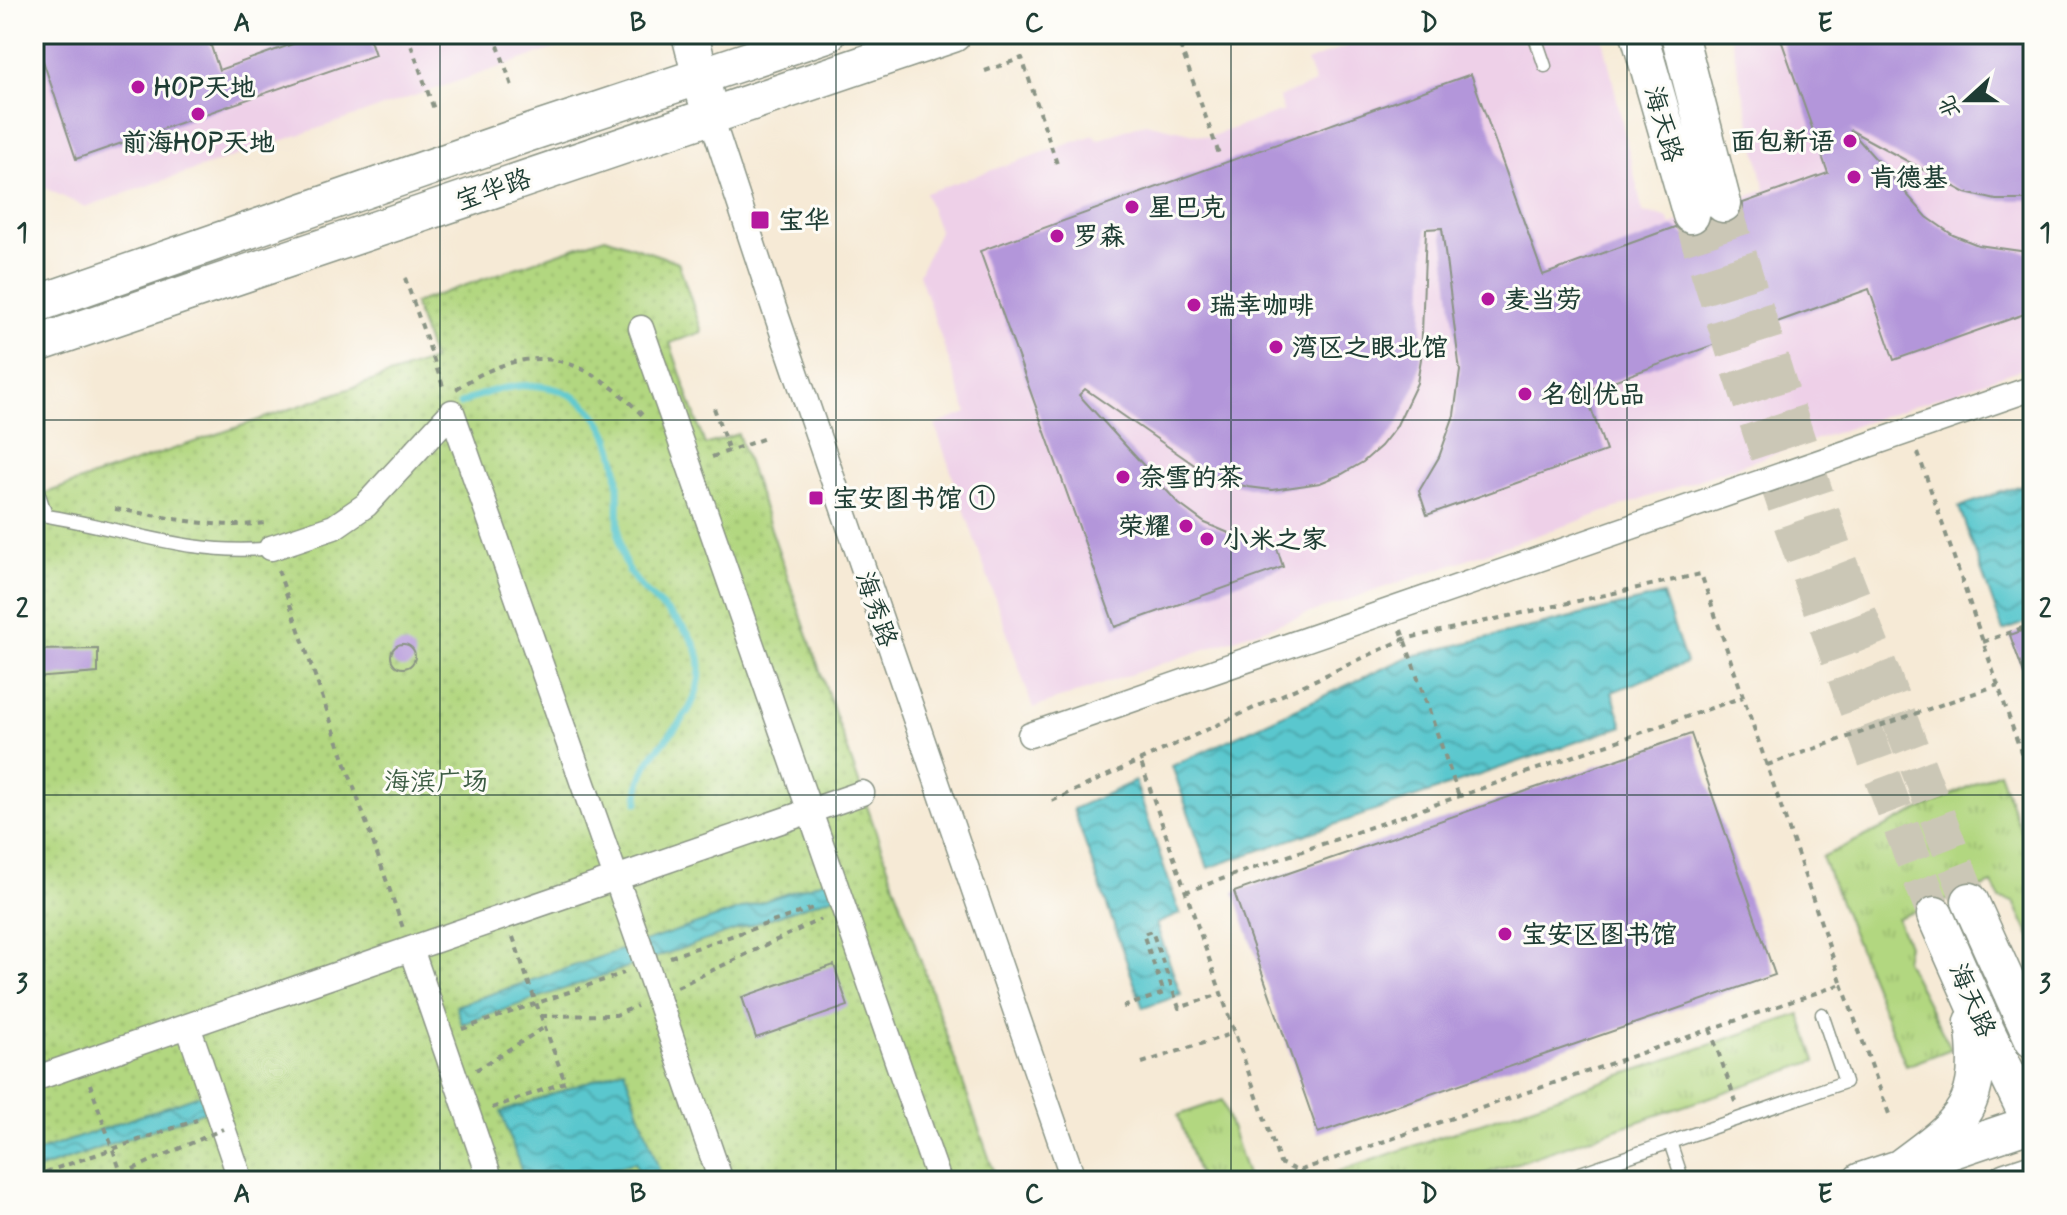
<svg xmlns="http://www.w3.org/2000/svg" width="2067" height="1215" font-family="Mynerve,'LXGW WenKai TC',sans-serif">
<defs>
<pattern id="grass-tufts" width="24" height="20" patternUnits="userSpaceOnUse" patternTransform="scale(2)"><rect width="24" height="20" fill="#b2d780"/><path d="M3 7l-1-3M5 7V3M7 7l1-3M15 17l-1-3M17 17v-4M19 17l1-3" fill="none" stroke="#99b96f"/></pattern>
<pattern id="park-dots" width="8" height="8" patternUnits="userSpaceOnUse" patternTransform="scale(2)"><rect width="8" height="8" fill="#b2d780"/><path d="M2 2h.1M6 6h.1" fill="none" stroke="#99b96f" stroke-width="1.8" stroke-linecap="round"/></pattern>
<pattern id="water-waves" width="16" height="10" patternUnits="userSpaceOnUse" patternTransform="scale(2)"><rect width="16" height="10" fill="#5ac7ce"/><path d="M0 5q4-4 8 0t8 0" fill="none" stroke="#4aa3a8"/></pattern>
</defs>
<rect width="100%" height="100%" fill="#fdfcf7"/>
<filter id="ink" filterUnits="userSpaceOnUse"><feTurbulence type="fractalNoise" baseFrequency=".0125" numOctaves="2"/><feDisplacementMap in="SourceGraphic" scale="16" xChannelSelector="R" yChannelSelector="G"/><feConvolveMatrix kernelMatrix="1 2 1 2 8 2 1 2 1" color-interpolation-filters="sRGB"/></filter>
<filter id="wash" filterUnits="userSpaceOnUse"><feTurbulence type="fractalNoise" baseFrequency=".006" numOctaves="4" result="noise"/><feDisplacementMap in="SourceGraphic" scale="32" xChannelSelector="R" yChannelSelector="G"/><feGaussianBlur stdDeviation="1.8" result="paint"/><feColorMatrix in="noise" values="0 0 0 0 0 0 0 0 0 0 0 0 0 0 0 0 0 1.4 0 .05"/><feComposite in="paint" operator="in"/></filter>
<g filter="url(#wash)">
<rect width="100%" height="100%" fill="#f6ead6"/>
<!-- built -->
<path fill="#eed0e8" d="M34 34H573L568 44 85 207 34 183Z
M1376 34H1602L1643 213 1666 217 1671 225 1765 190 1730 34H2033V365L1033 708 935 425 967 413 919 274 939 231 925 193 1094 135 1097 140 1145 123 1209 137 1283 111 1279 97 1315 83 1307 62Z"/>
<!-- grass -->
<path fill="url(#grass-tufts)" stroke="#688a5a" stroke-width="2" d="M1999 772 2033 864V943L2014 902 2000 899 1992 884 1897 918 1908 945 1905 960 1951 1049 1906 1066 1822 857Z
M1800 1014 1816 1061 1464 1181H1311Z
M1222 1100 1249 1181H1201L1178 1115Z"/>
<!-- park -->
<path fill="url(#park-dots)" stroke="#688a5a" stroke-width="2" d="M605 237 678 262 702 332 670 343 705 445 738 434 997 1181H34V480L40 495 433 360 414 303Z"/>
<!-- water -->
<path fill="url(#water-waves)" stroke="#3c8281" stroke-width="2" d="M2033 481V620L2003 631 1959 507Z
M1663 595 1686 663 1612 692 1623 726 1208 868 1172 766 1408 657Z
M1135 781 1180 914 1156 924 1181 995 1143 1008 1073 809Z
M829 879 835 896 462 1024 456 1006Z
M624 1069 663 1181H642L635 1162 607 1171 610 1181H525L501 1112Z
M208 1092 214 1108 34 1171V1153Z"/>
<g fill="none" stroke-linecap="round" stroke-linejoin="round">
<!-- stream -->
<path stroke="#5ac7ce" stroke-width="7" d="M460 404C530 368 605 382 617 470 621 502 613 537 627 567 645 604 701 624 700 668 700 731 637 742 638 802"/>
</g>
<g id="blocks">
<!-- building -->
<path fill="#b396da" d="M34 34H207L219 70 304 40 308 34H368L375 55 76 159Z
M1779 34H2033V200H1996L1966 193 1850 130 1927 217 1953 235 1978 245 2027 252 2033 269V311L1894 360 1869 289 1585 391 1606 451 1427 515 1419 491 1439 457 1454 415 1460 371 1442 228 1426 229 1421 359 1417 383 1396 427 1381 446 1363 462 1342 474 1320 483 1272 490 1248 487 1225 481 1203 471 1085 389 1079 395 1179 504 1205 523 1243 539 1276 545 1283 567 1115 627 980 251 1471 74 1543 275 1675 227 1685 235H1696L1706 230 1711 221 1718 224H1727L1737 219 1743 210V203L1828 173Z
M2033 627V691H2030L2010 635Z
M391 656a12 12 0 1 1 24 0a12 12 0 1 1-24 0Z
M98 649V673L34 678V650Z
M1691 734 1775 975 1318 1133 1234 892Z
M834 965 848 1006 756 1038 742 997Z"/>
</g>
</g>
<g filter="url(#ink)">
<use href="#blocks" fill-opacity="0" stroke="#8a9485" stroke-width="2"/>
<g fill="none" stroke-linecap="round" stroke-linejoin="round">
<!-- secondary-tunnel -->
<path stroke="#cbc7b6" stroke-width="36" stroke-dasharray="36 18" stroke-linecap="butt" d="M1723 204 1777 379 1834 550 1970 901
M1691 215C1764 451 1845 685 1935 915"/>
<!-- lane casing -->
<g stroke="#8a9485" stroke-width="15">
<path id="lane" d="M1534 34 1545 66
M34 480 46 515
M34 514C113 524 190 558 271 548
M1670 1142 1683 1181
M1557 1181 1845 1082 1822 1014"/>
</g>
<!-- street casing -->
<g stroke="#8a9485" stroke-width="27">
<path id="street" d="M711 117 774 308 1074 1181
M641 328 939 1181
M271 548 334 527 366 505 452 412 639 943
M1030 735 2033 388
M411 949 491 1181
M188 1026 241 1181
M676 1051 721 1181
M34 1079 862 793"/>
</g>
<!-- secondary casing -->
<g stroke="#8a9485" stroke-width="39">
<path id="secondary" d="M690 34 706 98
M1639 34 1691 215
M1679 34 1723 204
M34 305 529 133 827 34
M34 345 953 34
M1970 901 2033 1040
M1935 915 1985 1028 2033 1127
M1901 1167C1965 1120 1984 1106 1973 1022
M1861 1181 2033 1123
M2006 1181 2033 1172"/>
</g>
<!-- path -->
<path stroke="#8a9485" stroke-width="4" stroke-dasharray="6 6" stroke-linecap="butt" d="M407 34 435 112
M494 34 512 86
M1176 34 1219 154
M985 71 1022 58 1057 164
M405 278 444 389
M456 389C532 338 586 355 645 418
M714 408 729 451
M1918 453 2033 787
M712 457 765 438
M115 509C166 516 213 530 265 523
M278 570 403 928
M1401 630 1459 796
M1983 642 2033 624
M1767 765 1998 685
M1052 801 1404 639 1701 574 1842 984 1298 1171 1280 1163 1140 760
M1185 892 1743 697
M513 937 528 981
M670 957 816 907
M1842 984 1889 1114
M677 987 821 919
M1123 1007 1164 993 1143 934 1152 931 1179 1008 1220 994
M541 1016 616 1015 637 1006
M462 1029 624 973
M1710 1029 1736 1102
M1142 1063 1234 1033
M476 1070 545 1027
M90 1084 105 1127
M492 1108 565 1082
M1298 1171 1301 1181
M34 1176 197 1120"/>
<!-- lane -->
<use href="#lane" stroke="#fff" stroke-width="12"/>
<!-- street -->
<use href="#street" stroke="#fff" stroke-width="24"/>
<!-- secondary -->
<use href="#secondary" stroke="#fff" stroke-width="36"/>
<!-- street-bridge casing -->
<g stroke="#8a9485" stroke-width="27" stroke-linecap="butt">
<path id="street-bridge" d="M639 943 676 1051"/>
</g>
<!-- path-bridge -->
<path stroke="#8a9485" stroke-width="4" stroke-dasharray="6 6" stroke-linecap="butt" d="M528 981 565 1082
M105 1127 124 1181
M122 1174 223 1129"/>
<!-- street-bridge -->
<use href="#street-bridge" stroke="#fff" stroke-width="24"/>
</g>
</g>
<!-- grid -->
<path fill="none" stroke="#1f3d34" stroke-width="2" stroke-opacity="0.55" d="M440 34V1181M836 34V1181M1231 34V1181M1627 34V1181M34 420H2033M34 795H2033"/>
<!-- markers -->
<g fill="#b5179e" stroke="#fdfcf7" stroke-width="3">
<circle cx="138" cy="87" r="8"/>
<circle cx="198" cy="114" r="8"/>
<circle cx="1850" cy="141" r="8"/>
<circle cx="1854" cy="177" r="8"/>
<circle cx="1132" cy="207" r="8"/>
<rect x="750" y="210" width="20" height="20" rx="4"/>
<circle cx="1057" cy="236" r="8"/>
<circle cx="1488" cy="299" r="8"/>
<circle cx="1194" cy="305" r="8"/>
<circle cx="1276" cy="347" r="8"/>
<circle cx="1525" cy="394" r="8"/>
<circle cx="1123" cy="477" r="8"/>
<rect x="808" y="490" width="16" height="16" rx="4"/>
<circle cx="1186" cy="526" r="8"/>
<circle cx="1207" cy="539" r="8"/>
<circle cx="1505" cy="934" r="8"/>
</g>
<g text-anchor="middle" stroke-width="6" stroke-linejoin="round" paint-order="stroke">
<!-- poi labels -->
<g font-size="26" font-weight="bold" fill="#1f3d34" stroke="#fdfcf7" text-anchor="start">
<text x="154" y="96">HOP天地</text>
<text x="1834" y="150" text-anchor="end">面包新语</text>
<text x="198" y="151" text-anchor="middle">前海HOP天地</text>
<text x="1870" y="186">肯德基</text>
<text x="1148" y="216">星巴克</text>
<text x="778" y="229">宝华</text>
<text x="1073" y="245">罗森</text>
<text x="1504" y="308">麦当劳</text>
<text x="1210" y="314">瑞幸咖啡</text>
<text x="1292" y="356">湾区之眼北馆</text>
<text x="1541" y="403">名创优品</text>
<text x="1139" y="486">奈雪的茶</text>
<text x="832" y="507">宝安图书馆 ①</text>
<text x="1170" y="535" text-anchor="end">荣耀</text>
<text x="1223" y="548">小米之家</text>
<text x="1521" y="943">宝安区图书馆</text>
</g>
<!-- street labels -->
<g font-size="26" fill="#1f3d34" stroke="#fdfcf7">
<text transform="translate(1664 124) rotate(74)" y="9">海天路</text>
<text transform="translate(493 189) rotate(-19)" y="9">宝华路</text>
<text transform="translate(877 609) rotate(71)" y="9">海秀路</text>
<text transform="translate(1973 1000) rotate(66)" y="9">海天路</text>
</g>
<!-- park labels -->
<g font-size="26" fill="#3c5c43" stroke="#fdfcf7">
<text x="436" y="790">海滨广场</text>
</g>
</g>
<!-- margin -->
<rect width="2067" height="1215" fill="none" stroke="#fdfcf7" stroke-width="88"/>
<!-- north arrow -->
<g transform="translate(1967 100) rotate(249)" stroke="#fdfcf7" stroke-width="6" paint-order="stroke">
<path d="M0-6L14 30L0 20L-14 30Z" fill="#1f3d34"/>
<text y="-12" font-size="22" font-weight="bold" text-anchor="middle" fill="#1f3d34">北</text>
</g>
<rect x="44" y="44" width="1979" height="1127" fill="none" stroke="#1f3d34" stroke-width="3"/>
<g font-size="26" text-anchor="middle" font-weight="bold" fill="#1f3d34">
<text x="242" y="31">A</text>
<text x="638" y="31">B</text>
<text x="1034" y="31">C</text>
<text x="1429" y="31">D</text>
<text x="1825" y="31">E</text>
<text x="22" y="241">1</text>
<text x="2045" y="241">1</text>
<text x="22" y="617">2</text>
<text x="2045" y="617">2</text>
<text x="22" y="992">3</text>
<text x="2045" y="992">3</text>
<text x="242" y="1202">A</text>
<text x="638" y="1202">B</text>
<text x="1034" y="1202">C</text>
<text x="1429" y="1202">D</text>
<text x="1825" y="1202">E</text>
</g>
</svg>
